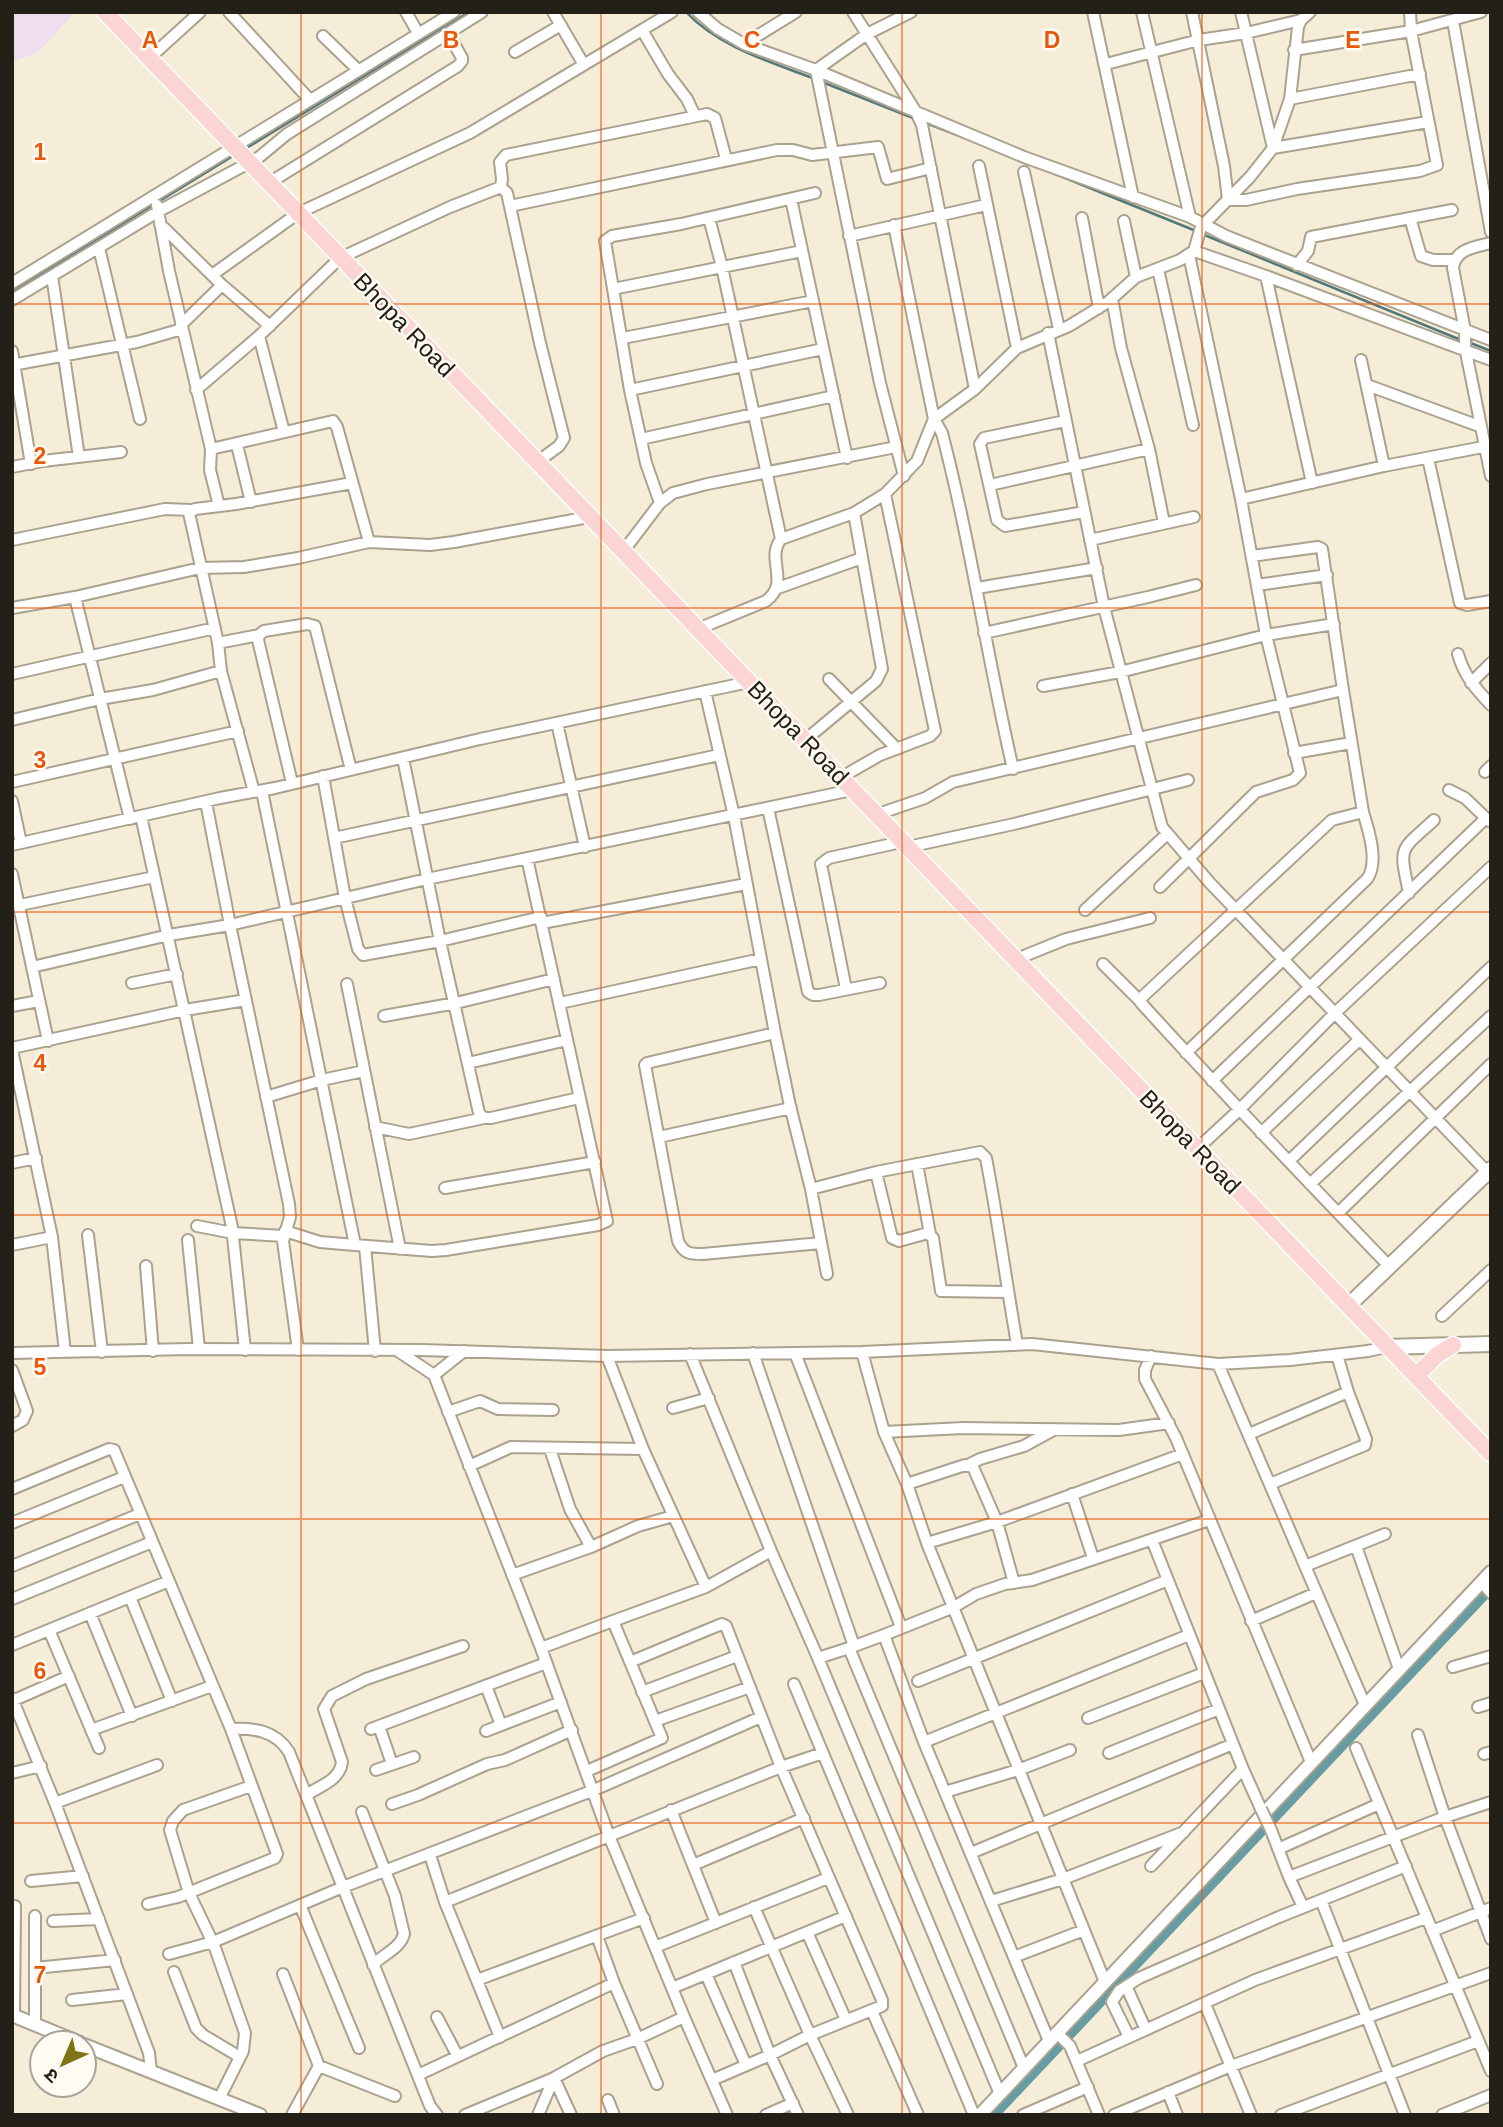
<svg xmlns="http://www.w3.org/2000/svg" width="1503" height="2127" font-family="Arial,'Noto Sans Devanagari',sans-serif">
<rect width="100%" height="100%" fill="#f6edd9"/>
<!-- industrial -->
<path fill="#efdef0" d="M12 12H76L37 53 12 62Z"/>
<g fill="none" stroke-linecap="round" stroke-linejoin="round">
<!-- stream -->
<path stroke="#537879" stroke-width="2.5" d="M686 12C720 48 771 62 815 79
M822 82 913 118
M926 123 965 138
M245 149 469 12
M1043 169 1196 231
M158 202 233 156
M1202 234 1461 340
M12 292 153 205
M1468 342 1491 351"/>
<!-- canal -->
<path stroke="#679da2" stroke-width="10" d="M994 2115 1491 1588"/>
<!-- minor casing -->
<g stroke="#aaa28f" stroke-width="14">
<path id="minor" d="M229 12 309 99
M406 12 418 33
M553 12 584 65
M698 12 718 29 744 44 816 70 1024 157 1190 217 1226 236 1491 340
M853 12 916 112 922 125 975 389
M1093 12 1133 197
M1142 12 1190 217
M1192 12 1224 166 1228 200H1246L1297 189 1420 171 1437 165 1411 31 1410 12
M1241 12 1273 148 1428 122
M1453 21 1491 232
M642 30 668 74 687 99 695 116
M323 36 358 70
M744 44 796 12
M1294 50 1411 31 1481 12
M156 52 200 12
M515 52 561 25
M1106 64 1199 40 1246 33 1301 20
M1290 99 1420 74
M979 166 1017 348
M1024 172 1059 329
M277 178 458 66 462 61V58L448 33
M501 187 502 179 500 162 506 155 707 114 715 118 726 159
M791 199 847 458
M157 205 169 271 211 449 210 470 219 506
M510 206 777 150H793L812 155 878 147 887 179 931 168
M307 209 470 133 672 12
M709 218 722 267 781 539
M1082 218 1099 308
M1410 218 1421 256 1433 260H1454
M1124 221 1136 277
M160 224 222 285 270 326
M894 225 934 419 942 433C971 544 987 657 1013 769
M849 236 986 205
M1491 243C1475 247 1455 249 1453 268L1465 331V347L1491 476
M99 248 140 419
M1194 251 1266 276 1491 360
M1297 265 1308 251 1311 237 1452 210
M1158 269 1193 425
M212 275 297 214
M52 276 79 457
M1266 276 1312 483
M12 283 454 12
M613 289 802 251
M1112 298 1121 348 1149 449 1164 523
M12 300 159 211 258 158 287 134 482 12
M181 325 222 285
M1048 333 1104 607 1162 827 1210 883 1491 1176
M259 336 284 432
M623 338 813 301
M12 351 31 464
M1361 360 1384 466
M12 365 137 342 182 329
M1367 385 1479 426
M196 390 259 336 340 258 450 207 501 187 507 193 540 343 564 438 559 446 544 457
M630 390 823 349
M1065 421 984 438 980 444 997 520 1005 526 1084 512
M641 439 834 396
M237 445 251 502
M211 449 333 421 337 427 369 542
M1428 458 1460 603 1467 605 1491 601
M12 467 43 461 121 452
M904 476 880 383 816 70 867 34 911 12
M990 485 1149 449
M1241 499 1384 466 1483 447
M660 503 646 463 630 390 605 241 612 236 681 224 815 193
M12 540 165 509 191 510
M1090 540 1194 517
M628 545 660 503 673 493 707 484 896 447
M1252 556 1318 547 1322 549 1343 690
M1257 585 1327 575
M778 588 862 558
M977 588 1097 568
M75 597 130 819
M12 608 75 597 200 568 244 567 298 558 369 542 430 545 454 542 589 517
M700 631 705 626 766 601C791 582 765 559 781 539L854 513 885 494 917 461 934 419 975 389 1017 348 1069 326 1108 302 1136 277 1180 260 1194 251 1201 227 1250 177 1273 148 1290 99 1298 27 1301 20 1310 12
M984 633 1148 597 1196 585
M218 643 259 635
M1458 654C1464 676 1476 689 1491 705
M12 674 215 628
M829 679 897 749
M1471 683 1491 663
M1043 686 1120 672 1266 635 1334 624
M705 691 734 816 775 1033
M12 720 100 699 153 690 221 671
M557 723 585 847
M810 736 876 681 882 669 854 513
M1294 753 1351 743
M403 758 440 941 479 1113 484 1118H491L579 1098
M1485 772 1491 766
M847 774 880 755 930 736 935 731 885 494
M323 776 345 898 358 949 363 955 440 941 541 917
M12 782 238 731
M292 783 258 640 259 635 264 631 307 624 315 626 351 770
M1449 790 1465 798 1489 821
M262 791 355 1245 432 1251 446 1250 598 1225 607 1221 527 858
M254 792 221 671 218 643 189 513 195 509 236 504 352 483
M12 801 21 843
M206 802 230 925 427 879 852 790
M768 808 808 992 813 995H819L880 983
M884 812 925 798 953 782 1343 690 1363 812
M141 816 232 1227 245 1350
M334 838 719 755
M12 845 220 798 275 788 480 739 749 682
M917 845 1014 824 1188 780
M12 874 48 1041
M1160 887 1256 792 1293 780 1300 773 1266 635 1241 499 1189 255
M1409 893C1399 845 1399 852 1434 820
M20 905 154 877
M1085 910 1166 835
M542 923 746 884
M1024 956 1066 939 1150 918
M1103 964 1139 1000
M32 967 169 935 230 925 289 1204 290 1217 283 1241 298 1350
M132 983 177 974
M347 984 400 1249
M846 989 821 864 829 858 901 842
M560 1003 761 959
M12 1006 39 1001
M384 1016 456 1003 554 979
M12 1048 185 1010 246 1000
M12 1050 52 1237 65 1352
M1186 1053 1367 879C1379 863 1369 831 1363 812L1332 820 1139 1000 1142 1004C1223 1093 1306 1180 1390 1267
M468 1063 567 1040
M1212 1081 1486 818
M266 1097 322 1080 364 1071
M375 1127 409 1134 484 1118
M1261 1133 1360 1039
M659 1137 791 1108
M1197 1149 1239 1110 1335 1013 1491 867
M1289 1161 1491 967
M12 1163 36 1158
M917 1164 930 1234
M876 1172 892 1238 899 1241 928 1233 933 1238 941 1291 1007 1292
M1310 1184 1491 1016
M445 1188 595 1162
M811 1189 790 1106 775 1033 647 1063 645 1065 678 1241C684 1254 690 1254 703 1254L821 1243
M1338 1213 1491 1064
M197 1226 233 1233 284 1236
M285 1231 320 1242 355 1245
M88 1235 102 1352
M188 1240 199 1349
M12 1245 52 1237
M365 1246 375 1351
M146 1266 153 1351
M827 1274 811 1189 876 1172 980 1152 986 1158C998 1220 1006 1282 1017 1344
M1442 1316 1491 1270
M398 1351 434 1375 464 1351
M862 1352 884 1432 963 1428 1119 1430 1169 1423
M12 1353 188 1349 422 1350 607 1356 862 1352 1032 1344 1218 1364 1290 1360 1368 1351 1386 1347
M753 1353 854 1646
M795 1353 901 1627
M690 1354 771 1551 818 1658
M1151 1356 1145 1370V1379L1176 1438 1311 1762
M1218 1364 1365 1705
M12 1370 27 1411 23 1420 12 1426
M434 1375 541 1648 609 1836 684 2017
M673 1408 709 1398
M448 1412 480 1401 498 1409 553 1410
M884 1432 907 1484 927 1543
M1249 1434 1348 1392 1337 1355
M550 1449 570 1509 591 1547 638 1526 673 1516
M970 1464 980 1459 1024 1446 1055 1429
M469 1466 511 1447 643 1449
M907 1484 965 1465 973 1467 997 1522 1014 1583
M1270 1484 1365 1445 1366 1439 1348 1392
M12 1489 109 1449 114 1450 231 1729 277 1854 275 1858 178 1897 148 1904
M1072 1494 1093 1558
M12 1523 124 1477
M1152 1540 1243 1769 1261 1809
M1356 1546 1399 1669
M12 1566 140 1514
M1305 1566 1385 1534
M512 1575 591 1547
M1481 1582 1491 1593
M706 1587 771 1551
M130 1597 172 1701
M12 1599 152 1542
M90 1613 132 1716
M1251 1621 1316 1593
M49 1630 99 1748
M884 1635 954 1607 976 1594 1005 1584 1032 1580 1209 1520
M12 1645 169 1581
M541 1648 613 1621
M849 1648 818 1658 1000 2094
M630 1662 712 1628 722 1624 726 1626 781 1767 882 2000V2006L810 2035 770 2055 798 2115
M1453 1667 1491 1656
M918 1681 1168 1580
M794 1684 974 2115
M486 1686 501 1725
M642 1692 737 1656
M12 1698 55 1803 149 2053 151 2071
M12 1701 69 1676
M1478 1707 1491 1703
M1088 1718 1204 1673
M655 1721 750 1687
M379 1726 392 1764
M231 1729C254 1728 275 1730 289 1752L430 2106 437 2115
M371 1729 546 1663
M91 1730 212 1686
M486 1731 561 1702
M1418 1735 1445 1817 1491 1939
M924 1742 1189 1635
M1356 1748 1491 2071
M1109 1753 1219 1709
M1484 1754 1491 1752
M376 1770 414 1757
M587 1771 662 1738 613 1621 706 1587 643 1449 607 1356
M12 1773 41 1766
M945 1792 1018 1770 1070 1750
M306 1795C320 1786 340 1780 342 1762L324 1709 332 1696 366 1679 463 1646
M55 1803 157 1765
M392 1804 418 1795 487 1764 505 1760 572 1730
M671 1810 716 1923
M362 1812 395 1896 404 1934C400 1949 383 1954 373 1965
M1271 1830 1289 1877 1445 1817 1491 1802
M1278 1849 1379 1804
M971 1853 1233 1744
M430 1855 445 1902 500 2037
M693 1865 804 1818
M1151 1866 1243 1769
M1289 1877 1303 1907
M31 1881 83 1876
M1321 1900 1405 2115
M991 1901 1063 1879 1184 1832
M445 1902 781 1767 823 1753
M300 1905 359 2048
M754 1907 810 2035 848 2115
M35 1916V2025
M53 1921 99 1919
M1432 1931 1491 1908
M807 1932 846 2020
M597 1936 614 1983
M655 1947 828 1878
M169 1954 213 1942 343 1887 594 1790 761 1717
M1014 1957 1084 1930
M35 1968 115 1960
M174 1972 196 2028 203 2035 240 2057
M283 1974 319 2066
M706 1974 746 2065
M477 1980 644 1918
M1105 1982 927 1543 997 1522 1183 1454
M1126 1986 1146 2030
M672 1988 846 1916
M72 2000 127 1994
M1205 2004 1251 2115
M872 2011 918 2115
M14 2016 15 1906
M437 2017 457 2055
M1057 2033 1070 2046 1099 2115
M1129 2037 1112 2002 1119 1991 1139 1978 1279 1917 1406 1866
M1077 2061 1255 1980 1426 1918
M1024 2068 849 1648 884 1635 924 1742 1049 2041
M418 2075 614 1983 657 2084
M712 2080 770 2055 734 1962
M1168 2092 1177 2115
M219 2099 243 2051 245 2033 214 1945 189 1893 170 1830 173 1821 183 1810 251 1786
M608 2100 614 2115
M292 2115 319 2066 395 2096
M465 2115 554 2078 571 2115
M538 2115 554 2078 603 2051 637 2039 684 2017 727 2115
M766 2115 793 2103
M1023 2115 1088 2087
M1114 2115 1231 2066 1491 1973
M1281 2115 1478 2041
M1442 2115 1491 2095"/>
</g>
<!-- tertiary casing -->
<g stroke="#aaa28f" stroke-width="16">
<path id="tertiary" d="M12 2015 80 2043
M84 2045 260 2115
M980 2115 1491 1572"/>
</g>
<!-- secondary casing -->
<g stroke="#aaa28f" stroke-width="18">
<path id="secondary" d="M1349 1305 1491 1169
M1386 1347 1491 1344"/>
</g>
<!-- primary casing -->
<g stroke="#fff" stroke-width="19">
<path id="primary" d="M105 12 1491 1454
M1420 1372 1437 1355 1453 1345"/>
</g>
<!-- minor -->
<use href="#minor" stroke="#fff" stroke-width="10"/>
<!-- tertiary -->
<use href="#tertiary" stroke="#fff" stroke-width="12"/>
<!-- secondary -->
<use href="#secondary" stroke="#fff" stroke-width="14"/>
<!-- primary -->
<use href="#primary" stroke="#fbd4d4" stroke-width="16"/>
<!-- minor-bridge casing -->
<g stroke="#aaa28f" stroke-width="14" stroke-linecap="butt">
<path id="minor-bridge" d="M1261 1809 1271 1830"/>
</g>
<!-- minor-bridge -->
<use href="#minor-bridge" stroke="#fff" stroke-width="10"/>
</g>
<!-- grid -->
<path fill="none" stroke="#e8590c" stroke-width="2" stroke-opacity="0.55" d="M301 12V2115M601 12V2115M902 12V2115M1202 12V2115M12 304H1491M12 608H1491M12 912H1491M12 1215H1491M12 1519H1491M12 1823H1491"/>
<g text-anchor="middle" stroke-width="5" stroke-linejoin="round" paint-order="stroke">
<!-- street labels -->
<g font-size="24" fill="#232018" stroke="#fffbf3">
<text transform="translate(404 325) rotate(46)" y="8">Bhopa Road</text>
<text transform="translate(798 733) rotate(46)" y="8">Bhopa Road</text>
<text transform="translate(1190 1142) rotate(46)" y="8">Bhopa Road</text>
</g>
</g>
<g font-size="23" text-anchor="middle" font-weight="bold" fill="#e8590c" stroke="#fffbf3" stroke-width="5" stroke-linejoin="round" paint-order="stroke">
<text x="150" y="48">A</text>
<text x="451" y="48">B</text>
<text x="752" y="48">C</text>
<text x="1052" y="48">D</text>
<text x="1353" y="48">E</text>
<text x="40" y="160">1</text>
<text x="40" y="464">2</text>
<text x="40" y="768">3</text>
<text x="40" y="1071">4</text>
<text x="40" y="1375">5</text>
<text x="40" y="1679">6</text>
<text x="40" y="1983">7</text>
</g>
<!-- border -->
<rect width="1503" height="2127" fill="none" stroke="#232018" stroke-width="28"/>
<!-- north arrow -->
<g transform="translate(63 2064) rotate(224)"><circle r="33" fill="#fffbf3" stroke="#a7a39b" stroke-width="2"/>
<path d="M0-5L12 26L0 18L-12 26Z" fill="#7f7315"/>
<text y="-10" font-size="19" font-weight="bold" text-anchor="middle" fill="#232018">उ</text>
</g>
</svg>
